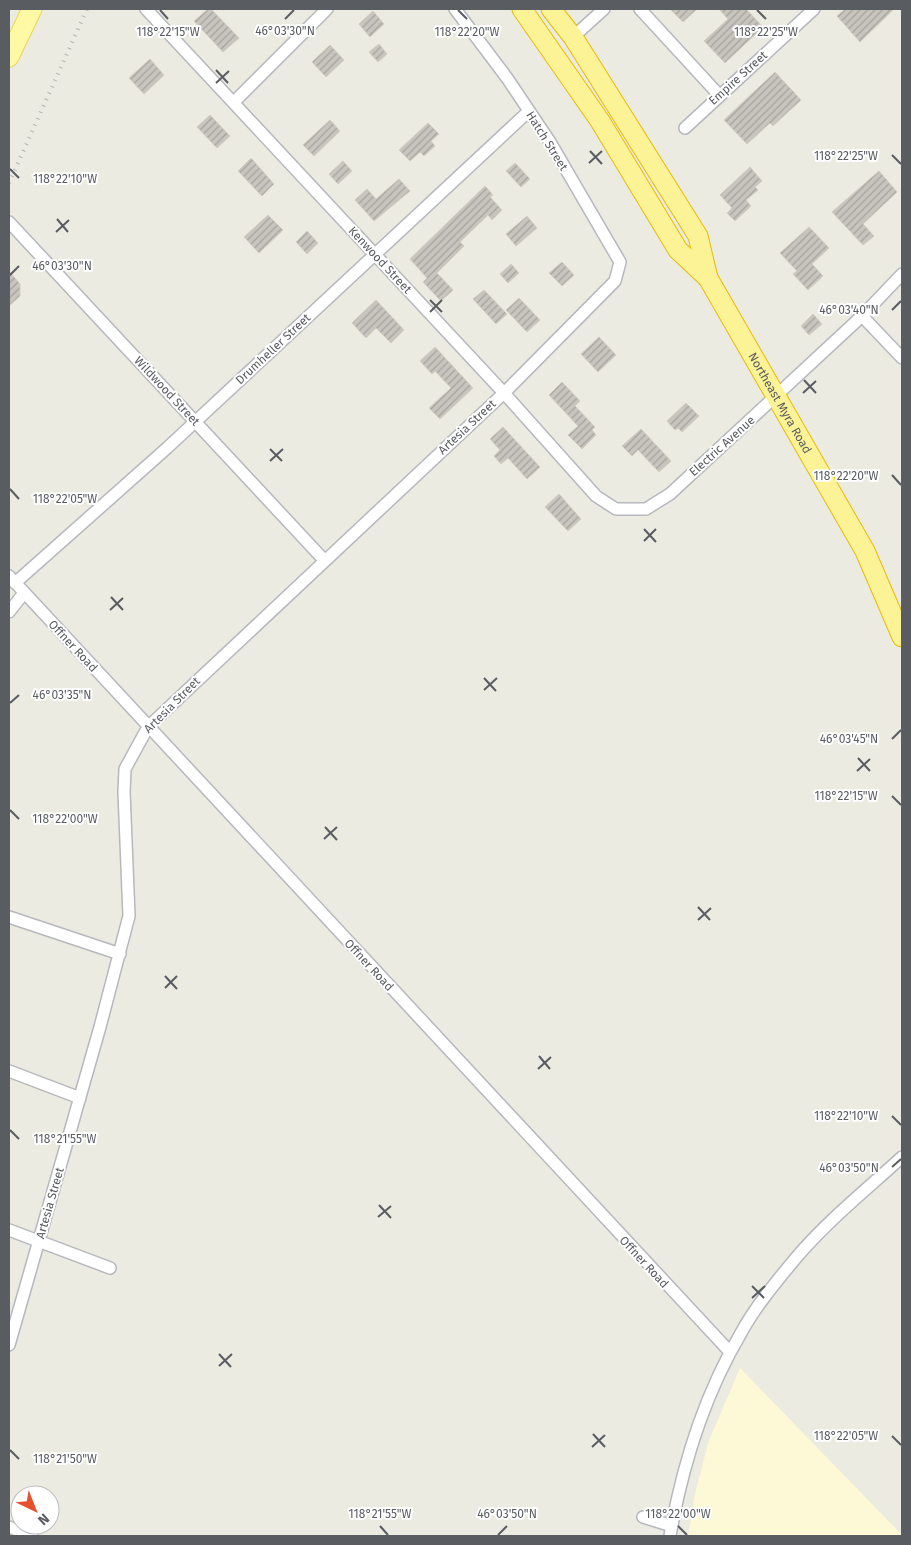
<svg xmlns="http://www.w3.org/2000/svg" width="911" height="1545" font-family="'Fira Sans',sans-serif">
<defs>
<pattern id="building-hatch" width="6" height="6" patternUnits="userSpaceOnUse" patternTransform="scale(1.25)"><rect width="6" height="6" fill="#c7c5be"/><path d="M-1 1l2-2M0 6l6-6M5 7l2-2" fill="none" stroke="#a5a39e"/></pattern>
</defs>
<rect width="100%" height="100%" fill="#ecebe1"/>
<!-- commercial -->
<path fill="#fdf8d5" d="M740 1368 902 1535V1536H688L695 1494 708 1443Z"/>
<!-- building -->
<path fill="url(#building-hatch)" stroke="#d1cdbf" d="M208 9H211L239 38 223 52 194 21Z
M670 9H697L683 22Z
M719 9H746L763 27 725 63 704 41 728 19Z
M845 9H894L860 42 837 16Z
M373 11 384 24 370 37 359 24Z
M379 44 387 54 378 62 369 52Z
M330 45 344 60 326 77 312 62Z
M150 59 164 75 144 94 129 78Z
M775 72 801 100 773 126 770 123 747 144 724 120Z
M210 115 230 136 217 148 197 127Z
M330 120 340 131 314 156 303 145Z
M428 123 439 134 431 141 435 146 424 156 420 152 410 161 399 150Z
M251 158 274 184 262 196 238 171Z
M343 161 352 171 338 184 329 174Z
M515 163 530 179 521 187 506 171Z
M750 167 762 181 755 187 758 190 746 200 751 206 735 221 727 213 732 208 720 195Z
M879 171 897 192 863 224 874 236 863 245 832 212Z
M399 179 410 191 374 221 355 200 367 189 376 199Z
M485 186 493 195 490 197 502 210 492 220 488 215 460 242 464 246 437 273 453 290 441 301 423 282 427 278 410 259Z
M268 215 283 230 259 253 244 237Z
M527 216 537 228 516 246 506 234Z
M809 227 829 248 812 264 823 276 808 290 793 274 797 271 780 253Z
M307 231 318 243 307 254 296 242Z
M562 262 574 275 562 286 549 273Z
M511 264 519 273 508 283 500 274Z
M9 271 20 284V296L9 306Z
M484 290 507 314 496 324 473 299Z
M519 298 540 320 527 332 506 310Z
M376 300 404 330 391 343 376 328 366 338 352 323Z
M813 314 822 324 809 335 801 326Z
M599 337 616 355 598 372 581 354Z
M435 347 473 388 440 419 429 408 451 388 435 371 432 374 420 361Z
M562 382 580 401 575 406 595 427 592 430 596 435 582 449 568 435 578 426 549 395Z
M686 403 699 416 682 432 678 428 675 430 667 421Z
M503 427 540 467 527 479 508 458 501 464 494 456 500 450 490 439Z
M641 429 671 461 659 472 638 450 632 456 622 446Z
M559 494 581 519 568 531 545 507Z"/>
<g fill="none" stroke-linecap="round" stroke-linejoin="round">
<!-- minor casing -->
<g stroke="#b6b8bd" stroke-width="14">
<path id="minor" d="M146 9 504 393 596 496 616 509H646L670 494 862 316 902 274
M640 9 719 95
M573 37 604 9
M234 102 327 9
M685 128 814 9
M9 222 324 560
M862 316 902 358
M9 576 730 1352
M15 583 167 448 529 111
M9 612 24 593
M9 917 120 954
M9 1071 80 1098
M9 1230 110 1268
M9 1345 100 1027 129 916 124 792 125 769 148 727 504 393 615 281 620 262 550 142 507 78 455 9
M643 1517 672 1526
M9 1527 32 1536
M670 1536C682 1467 705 1394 741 1333 755 1307 776 1282 795 1259 826 1222 866 1190 902 1157"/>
</g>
<!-- primary casing -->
<g stroke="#eed557" stroke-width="21">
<path id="primary" d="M9 57 32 9"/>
</g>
<!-- trunk casing -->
<g stroke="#e9bb04" stroke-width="21">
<g id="trunk">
<path d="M522 9 600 121 678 250 708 278"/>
<path id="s1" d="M551 9 573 37 698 236 708 278 865 551 902 637"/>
</g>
</g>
<!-- minor -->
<use href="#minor" stroke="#fff" stroke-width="11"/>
<!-- primary -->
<use href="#primary" stroke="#fdf9a4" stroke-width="19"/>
<!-- trunk -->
<use href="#trunk" stroke="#fcf296" stroke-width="19"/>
<!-- rail -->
<path stroke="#b2b3b3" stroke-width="4" stroke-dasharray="1 6" stroke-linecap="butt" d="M9 183 87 9"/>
</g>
<!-- ticks -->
<path fill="none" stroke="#595c61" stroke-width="2" d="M160 10 168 19M458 10 467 19M757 10 766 19M285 19 294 10M216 70 228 83M216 83 229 71M590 151 602 164M892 155 901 164M589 163 602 151M10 169 19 178M57 219 68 232M56 232 69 220M10 275 19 266M430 300 442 312M892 310 901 301M430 312 442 300M804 380 816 393M803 393 816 381M270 449 282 461M270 461 283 449M892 475 901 485M10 489 19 499M644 529 656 542M644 541 656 529M111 597 123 610M110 610 123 598M484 678 496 691M484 690 497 678M10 703 19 695M892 739 901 730M858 758 870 771M857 771 870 759M892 796 901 805M10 810 19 819M325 827 337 840M324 839 337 827M698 907 710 920M698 920 711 908M165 976 177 989M165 988 177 976M539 1056 550 1069M538 1069 551 1057M892 1116 901 1125M10 1130 19 1139M892 1167 901 1159M379 1205 391 1218M378 1217 391 1206M752 1286 764 1298M752 1298 765 1286M219 1354 231 1367M219 1366 232 1354M593 1434 605 1447M892 1436 901 1445M592 1447 605 1435M10 1450 19 1459M380 1526 388 1535M678 1526 687 1535M498 1535 507 1526"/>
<g text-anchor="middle" stroke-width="4" stroke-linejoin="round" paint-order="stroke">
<!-- street labels -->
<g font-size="12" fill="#595c61" stroke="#fff">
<text transform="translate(738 78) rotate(-42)" y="4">Empire Street</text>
<text transform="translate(547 141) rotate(58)" y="4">Hatch Street</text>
<text transform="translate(380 260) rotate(47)" y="4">Kenwood Street</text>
<text transform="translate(273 349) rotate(-43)" y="4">Drumheller Street</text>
<text transform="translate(167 391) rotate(47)" y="4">Wildwood Street</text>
<text dy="4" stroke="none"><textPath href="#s1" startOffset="458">Northeast Myra Road</textPath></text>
<text transform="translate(467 427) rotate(-43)" y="4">Artesia Street</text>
<text transform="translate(722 446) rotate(-42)" y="4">Electric Avenue</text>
<text transform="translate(73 646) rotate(47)" y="4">Offner Road</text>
<text transform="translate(172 705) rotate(-45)" y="4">Artesia Street</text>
<text transform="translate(369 965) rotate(47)" y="4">Offner Road</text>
<text transform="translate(50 1203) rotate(-74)" y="4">Artesia Street</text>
<text transform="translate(644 1262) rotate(47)" y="4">Offner Road</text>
</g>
</g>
<g font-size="12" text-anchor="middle" fill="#595c61" stroke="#fff" stroke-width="4" stroke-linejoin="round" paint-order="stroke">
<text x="285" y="35">46°03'30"N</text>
<text x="168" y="36">118°22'15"W</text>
<text x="467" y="36">118°22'20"W</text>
<text x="766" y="36">118°22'25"W</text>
<text x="846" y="160">118°22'25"W</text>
<text x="65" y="183">118°22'10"W</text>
<text x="62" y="270">46°03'30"N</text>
<text x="849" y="314">46°03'40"N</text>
<text x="846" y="480">118°22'20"W</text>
<text x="65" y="503">118°22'05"W</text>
<text x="62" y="699">46°03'35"N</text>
<text x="849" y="743">46°03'45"N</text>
<text x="846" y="800">118°22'15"W</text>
<text x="65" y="823">118°22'00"W</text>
<text x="846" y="1120">118°22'10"W</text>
<text x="65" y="1143">118°21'55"W</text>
<text x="849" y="1172">46°03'50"N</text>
<text x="846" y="1440">118°22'05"W</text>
<text x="65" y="1463">118°21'50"W</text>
<text x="380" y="1518">118°21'55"W</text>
<text x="678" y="1518">118°22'00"W</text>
<text x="507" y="1518">46°03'50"N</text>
</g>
<!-- border -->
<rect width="911" height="1545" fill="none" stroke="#595c61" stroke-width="20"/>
<!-- north arrow -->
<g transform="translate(35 1510) rotate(137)"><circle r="24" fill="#ffffff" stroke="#bdbec0"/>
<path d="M0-4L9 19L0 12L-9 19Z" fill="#e6502d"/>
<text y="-8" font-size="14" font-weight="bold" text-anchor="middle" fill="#595c61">N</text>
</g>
</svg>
